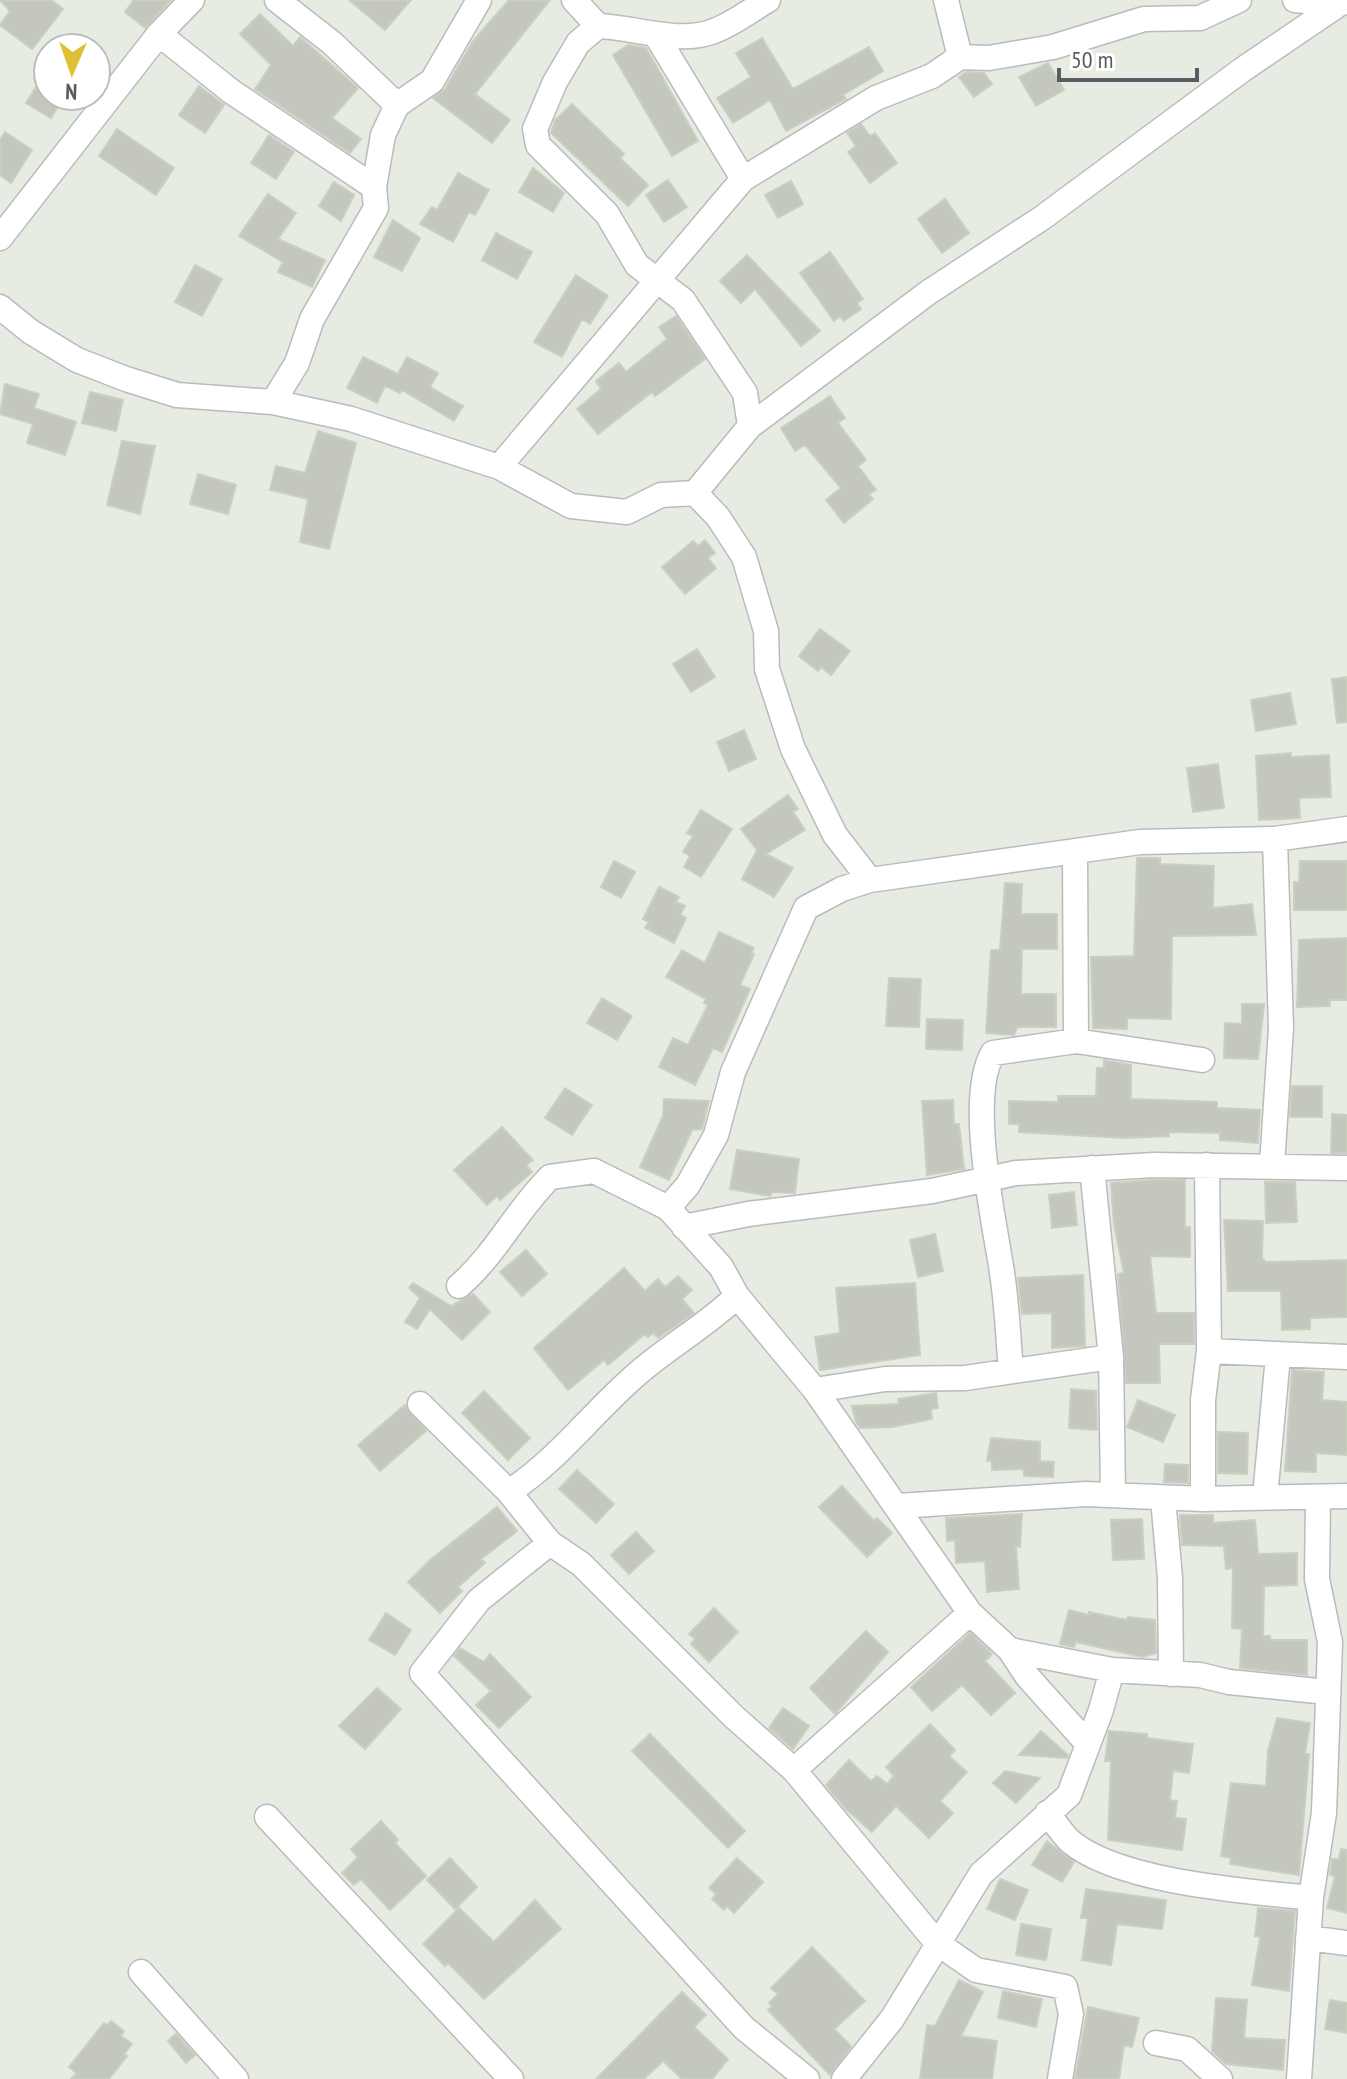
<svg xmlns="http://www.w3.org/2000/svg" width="1347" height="2079" font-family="'PT Sans Narrow',sans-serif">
<rect width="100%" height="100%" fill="#e6ece1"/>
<!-- building -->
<path fill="#c3c7be" stroke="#c9d0c0" stroke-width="2" d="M0 0H51L63 9 32 49 0 25 10 11Z
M134 0H171L145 28 125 12Z
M349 0H411L385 30Z
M509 0H550L475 94 510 120 492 143 433 98 445 89 473 41Z
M260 14 293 46 300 37 358 88 332 118 361 139 350 153 255 89 271 65 240 34Z
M762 38 793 89 869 47 883 71 843 95 846 99 786 131 770 100 733 123 717 98 751 77 736 53Z
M628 45 646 48 698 141 672 156 613 55Z
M1048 63 1064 90 1036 106 1019 77Z
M48 68V96H64L51 118 26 103Z
M966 72 984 73 992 84 974 97 959 77Z
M199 86 224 105 205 133 179 115Z
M572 104 624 154 620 158 648 185 628 206 551 133 555 120Z
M861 124 870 136 875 133 897 163 870 183 848 152 856 146 847 133Z
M117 129 174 168 156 195 99 156Z
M5 132 32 150 11 183 0 175V140Z
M269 135 294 152 276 179 251 163Z
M533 168 564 193 553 212 519 192Z
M458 173 489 190 475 215 469 212 453 242 420 224 432 207 437 210Z
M668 180 687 207 664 222 646 195Z
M791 181 803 204 778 218 765 195Z
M334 182 354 195 341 221 319 206Z
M268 194 296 213 278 239 325 260 312 287 278 272 283 262 239 236Z
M945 199 969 233 942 253 918 219Z
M393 220 420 238 402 271 374 257Z
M496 233 532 252 517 279 482 260Z
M830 252 863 299 857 303 861 309 844 321 840 316 834 321 800 273Z
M747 255 820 331 801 346 755 289 741 303 720 281Z
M195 265 222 279 202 316 175 302Z
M576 275 608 296 590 324 582 319 562 357 534 342Z
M676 316 705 359 655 396 652 392 598 434 577 409 601 389 596 381 619 363 626 372 667 339 659 327Z
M363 357 398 374 407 357 438 373 430 387 463 406 454 421 402 390 400 393 385 386 377 403 347 388Z
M5 384 39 394 34 408 76 422 65 455 27 443 33 424 0 414Z
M90 392 123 400 116 431 82 423Z
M830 396 845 418 838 423 866 460 858 466 876 490 869 494 873 499 844 523 826 500 841 488 805 445 795 451 781 428Z
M318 431 356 443 329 549 300 542 308 499 270 490 276 466 305 473Z
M122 441 155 446 140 514 107 505Z
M198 474 236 485 228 514 190 504Z
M705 540 715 553 708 558 716 568 685 594 662 567 693 541 698 546Z
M820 629 850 651 831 675 821 667 818 671 799 656Z
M697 649 715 677 691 692 673 664Z
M1347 677V722L1337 723 1332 679Z
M1290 693 1296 724 1256 731 1251 700Z
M744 730 756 759 729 771 717 742Z
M1291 753V757L1329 755 1331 797 1299 798 1300 818 1259 820 1256 756Z
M1218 764 1224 808 1193 812 1187 768Z
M788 795 798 809 793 812 805 830 766 854 793 868 774 897 742 879 757 850 741 829Z
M701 810 732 829 701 877 684 867 690 856 683 852 693 836 687 833Z
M1137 858H1160V864L1214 866 1213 908 1252 904 1256 935 1172 936 1171 1019 1127 1018V1029L1093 1028 1091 957 1134 956Z
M614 861 635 872 621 898 601 887Z
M1300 861H1347V910H1294V882H1299Z
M1005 883 1022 884 1021 914H1057V949H1022L1021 994H1056V1027H1017L1014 1035 986 1033 991 950H1000Z
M659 887 679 897 676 902 685 906 680 915 686 918 674 943 645 928 649 922 643 919Z
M719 932 754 948 751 953 754 954 740 985 750 989 722 1052 713 1048 695 1085 659 1067 673 1038 688 1045 708 1005 704 1003 706 999 666 977 682 950 705 963Z
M1347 938V1000H1329L1330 1006 1297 1007 1299 940Z
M889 978 921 979 919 1027 886 1026Z
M602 998 632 1016 617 1040 587 1023Z
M1242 1004H1264L1258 1059 1224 1058 1225 1023 1242 1024Z
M927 1019 963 1020 962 1050 926 1049Z
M1104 1060 1131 1065V1099L1217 1102V1108L1260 1110 1258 1143 1220 1140V1133L1169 1132V1136L1124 1138 1019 1132V1124H1009V1101L1058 1102V1096H1096L1097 1068H1104Z
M1292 1086H1322V1117H1290Z
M565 1088 592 1105 572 1135 545 1118Z
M664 1099 709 1101 702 1129 692 1130 669 1180 640 1167 663 1116Z
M953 1100 954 1124H959L964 1169 927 1175 922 1101Z
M1332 1114 1347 1115V1153H1331Z
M502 1127 533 1160 526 1165 532 1172 500 1200 497 1196 487 1205 454 1170Z
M737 1150 799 1159 795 1193 772 1192 770 1196 730 1189Z
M1154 1180H1185V1227H1190V1257L1150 1256 1156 1313H1194V1344H1159L1160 1383H1126L1118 1274 1124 1273 1114 1225 1111 1183Z
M1265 1182H1295L1297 1222 1266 1223Z
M1074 1192 1077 1225 1052 1228 1049 1195Z
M1224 1220 1263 1221 1262 1258 1266 1262 1347 1260V1317L1310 1318V1329L1282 1330 1281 1291H1228Z
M935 1234 943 1271 918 1277 910 1240Z
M526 1250 547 1274 522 1296 500 1272Z
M624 1268 645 1291 658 1279 665 1287 678 1276 692 1290 682 1299 694 1313 658 1338 653 1333 648 1337 645 1334 608 1365 604 1360 568 1390 534 1348Z
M1083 1275 1085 1346 1052 1348V1313L1022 1314 1018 1278Z
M413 1283 451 1306 473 1294 490 1312 462 1340 430 1309 417 1329 405 1322 420 1298 409 1288Z
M915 1283 920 1355 820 1370 815 1337 840 1333 836 1288Z
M1292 1370 1324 1372 1322 1400 1347 1402V1455L1316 1453V1472L1285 1471Z
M1071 1389 1096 1391 1097 1430 1069 1428Z
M484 1391 530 1438 508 1460 462 1413Z
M936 1393 938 1408 931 1409 932 1419 892 1427 860 1428 856 1422 852 1406 899 1404 898 1399Z
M1138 1400 1175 1415 1163 1442 1127 1427Z
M405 1405 426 1431 380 1471 358 1445Z
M1218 1432 1248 1433 1247 1474 1218 1473Z
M991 1438 1040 1442V1461L1054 1462 1053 1477 1024 1476V1469L992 1470V1461H987Z
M1165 1464 1188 1465V1483L1164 1482Z
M577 1470 614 1504 596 1523 559 1489Z
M842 1486 874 1521 877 1518 892 1533 867 1557 819 1507Z
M497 1507 517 1531 481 1559 485 1563 458 1587 462 1591 440 1613 408 1582 430 1560Z
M1022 1514 1020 1547 1016 1546 1019 1589 987 1592 985 1561 956 1563 955 1540 947 1541 946 1518Z
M1180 1515H1213V1523L1255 1520 1258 1554 1297 1553V1585L1264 1586 1263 1636H1270V1640H1307V1675L1240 1668 1242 1629 1232 1628 1233 1568 1226 1569 1224 1546 1182 1545Z
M1142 1519 1144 1559 1113 1560 1111 1520Z
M636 1532 654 1551 629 1574 611 1555Z
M714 1608 738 1632 709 1662 691 1644 695 1639 689 1634Z
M1069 1610 1089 1615V1612L1127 1620 1128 1617 1155 1620 1156 1653 1142 1657 1076 1642 1074 1647 1060 1644Z
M386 1613 411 1630 395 1655 369 1640Z
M866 1631 888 1652 835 1714 810 1688Z
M970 1633 992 1654 985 1661 1015 1693 991 1715 962 1685 932 1711 911 1687Z
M460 1648 484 1662 490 1654 531 1697 499 1728 476 1705 491 1691 454 1656Z
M377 1688 401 1709 365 1749 339 1726Z
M783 1708 809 1726 793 1749 769 1728Z
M1277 1718 1310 1723 1305 1754H1309L1299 1875 1230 1864 1231 1858 1221 1856 1231 1783 1266 1786 1268 1751Z
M930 1724 955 1750 949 1756 967 1772 940 1801 953 1813 929 1838 896 1806 872 1832 845 1808 826 1785 849 1760 871 1781 877 1776 887 1784 894 1776 886 1767Z
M1041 1731 1068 1755 1067 1758 1019 1755Z
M1109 1731 1147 1734V1738L1193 1744 1189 1773 1173 1771 1170 1800 1177 1801 1175 1818 1186 1819 1182 1850 1108 1840 1111 1761H1105Z
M650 1734 745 1831 728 1848 632 1751Z
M1005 1771 1040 1778 1016 1803 993 1783Z
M381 1821 398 1840 395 1843 426 1876 390 1910 361 1879 354 1885 342 1873 358 1857 351 1849Z
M1047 1841 1074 1862 1062 1882 1032 1865Z
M1341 1849 1347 1850V1913L1327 1908 1335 1876 1330 1875 1332 1859H1339Z
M450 1858 477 1887 455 1909 427 1880Z
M737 1858 763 1882 734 1913 727 1906 724 1910 712 1899 716 1894 709 1888Z
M1000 1879 1028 1890 1015 1920 987 1909Z
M1086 1889 1166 1900 1162 1929 1117 1924 1111 1965 1082 1960 1088 1918H1081Z
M535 1900 561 1929 484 1999 448 1963 445 1966 423 1944 459 1908 494 1942Z
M1258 1908 1295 1911 1289 1991 1252 1985 1260 1937 1255 1936Z
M1021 1924 1051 1929 1046 1960 1016 1955Z
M812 1947 865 2001 834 2029 851 2046 830 2075 768 2010 772 2006 769 2003 778 1994 771 1988Z
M959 1980 983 1992 961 2036 997 2041 992 2079H920L927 2025 935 2026Z
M1003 1991 1042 1999 1036 2027 998 2018Z
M682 1992 706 2015 694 2027 728 2059 712 2079H682L663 2061 644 2079H596Z
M1216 1998 1247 2000 1244 2038 1285 2040 1283 2070 1226 2064 1212 2051Z
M1330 2000 1347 2003V2033L1325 2029Z
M1088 2007 1139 2018 1132 2047 1124 2045 1119 2079H1075Z
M111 2021 124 2031 121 2036 132 2044 124 2054 127 2056 109 2079H71L77 2073 69 2067 104 2023 107 2025Z
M176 2034 195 2055 186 2063 168 2041Z"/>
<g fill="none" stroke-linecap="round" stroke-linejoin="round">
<!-- minor casing -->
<g stroke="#bcb9bf" stroke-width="27">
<path id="minor" d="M277 0 332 43 397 105
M574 0 598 26
M946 0 960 57
M1295 0 1340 4
M159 34 232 92 374 187
M656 35 743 179
M0 238 159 34 192 0
M0 307 31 332 77 360 126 379 177 395 273 402 351 419 499 467 571 506 627 512 661 495 695 493 718 517 744 557 766 631 767 669 793 749 835 835 870 880
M273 402 297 363 312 319 376 208 374 187 383 135 397 105 432 81 479 0
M750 426 745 393 683 300 637 265 607 214 538 145 535 129 555 82 578 43 598 26C634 27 679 45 714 31 733 24 751 10 768 0
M499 467 743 179 876 98 932 76 960 57 989 58 1053 47 1144 19 1200 18 1239 0
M695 493 750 426 929 292 1042 218 1242 70 1345 0
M1075 853 1076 1041
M1272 1165 1281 1028 1275 839
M1092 1168 1111 1357 1113 1494
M668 1208 688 1185 716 1135 733 1072 806 908 842 889 870 880 1140 842 1275 839 1347 829
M684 1227 748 1214 932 1191 1016 1173 1154 1165 1347 1168
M459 1286C496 1254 515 1212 550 1177L594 1171 668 1208 721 1267 737 1296 815 1390 970 1613 1010 1650 1027 1676 1087 1743
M1209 1351 1347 1357
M1011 1371C1008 1337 1007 1301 1001 1266 993 1216 967 1096 993 1053L1076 1041 1202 1060
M815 1390 885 1379 965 1378 1111 1357
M420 1404 509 1492 550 1543 581 1564 733 1716 794 1770 937 1943 976 1970 1065 1987 1071 2014 1060 2079
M509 1492C559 1459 592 1413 636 1375 669 1346 706 1326 737 1296
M1265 1497 1278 1356
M1163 1498 1170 1578 1171 1674
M1203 1499V1400L1209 1351 1207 1165
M898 1506 1086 1494 1203 1499 1347 1496
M550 1543 479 1600 422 1673 744 2028 807 2079
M1010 1650 1112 1670 1200 1675 1229 1682 1327 1692
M794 1770 970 1613
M1047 1813C1055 1822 1062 1834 1071 1842 1121 1883 1248 1891 1311 1898
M267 1817 511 2079
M1308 1938 1347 1943
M141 1972 236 2079
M1156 2043 1187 2049 1220 2079
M844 2079 892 2019 981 1874 1069 1795 1101 1710 1112 1670
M1299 2079 1311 1898 1324 1813 1329 1673 1330 1642 1317 1579 1318 1497"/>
</g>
<!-- minor -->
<use href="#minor" stroke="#fff" stroke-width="24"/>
</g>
<!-- north arrow -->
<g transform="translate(72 72) rotate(182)"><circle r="38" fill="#ffffff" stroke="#bebdc0" stroke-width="2"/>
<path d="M0-6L14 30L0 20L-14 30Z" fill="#dfc034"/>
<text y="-12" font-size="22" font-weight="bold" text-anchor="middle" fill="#5c5a61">N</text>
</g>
<!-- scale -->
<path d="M1059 68v12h138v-12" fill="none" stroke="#5c5a61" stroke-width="4"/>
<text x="1071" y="68" font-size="24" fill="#5c5a61" stroke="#ffffff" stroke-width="6" paint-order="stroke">50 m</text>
</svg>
